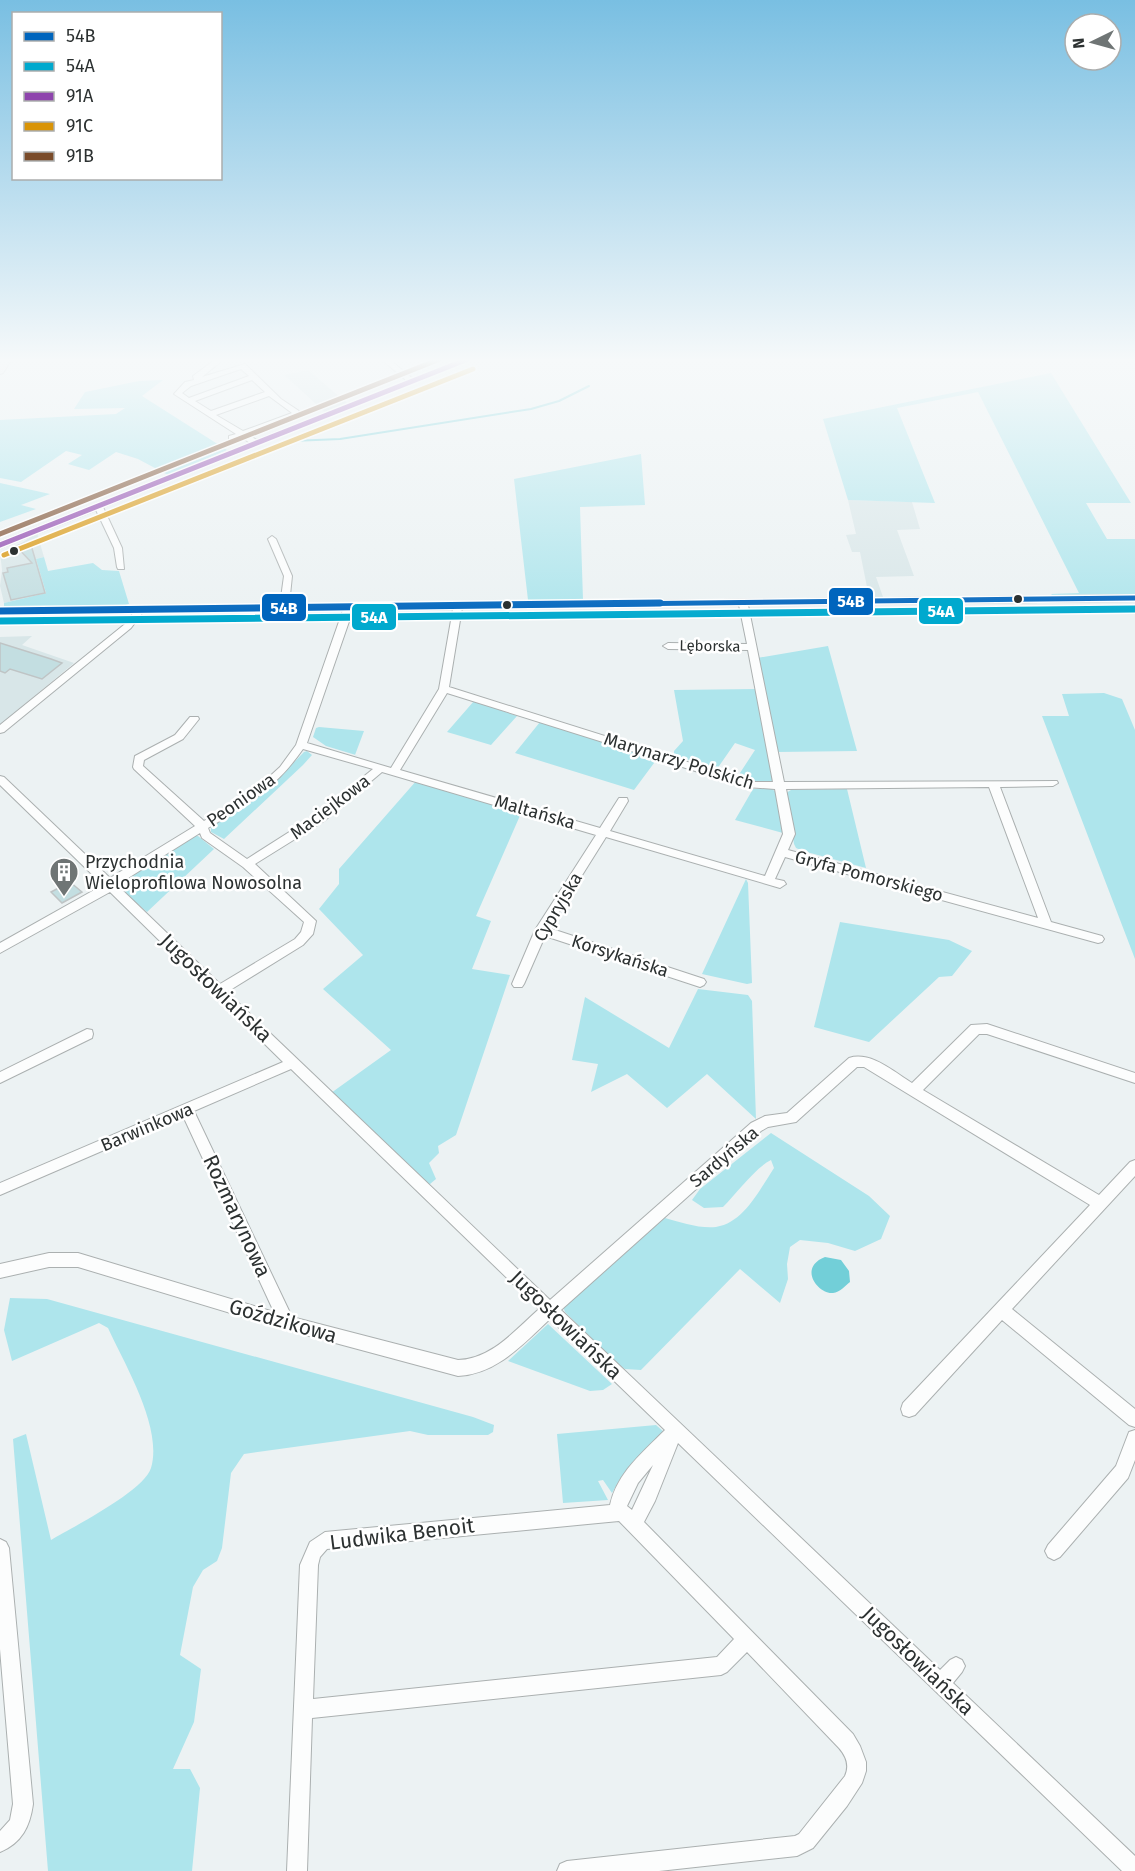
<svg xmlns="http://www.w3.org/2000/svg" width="1135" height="1871" font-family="'Fira Sans',sans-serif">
<rect width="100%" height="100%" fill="#ecf2f3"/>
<!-- built -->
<path fill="#d8e6e8" d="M308 370 347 403 325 412 284 375Z
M848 500 912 502 920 529 897 530 914 576 876 577 883 597H869L860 552H852L846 535 856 534Z
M37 533 44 557 36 559 46 593 4 603 0 586 2 570 0 552 20 544Z
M32 636 22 645 74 663 0 725V637Z"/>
<!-- green -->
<path fill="#aee5ec" d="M1051 373 1131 503H1086L1107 539H1135V595L1053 596 1051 594 1079 593 978 392 897 408 935 503 848 500 823 419Z
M163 380 142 396 227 450 168 475 138 459 116 452 89 470 68 464 82 455 66 451 21 482 0 478V420L116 414 125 408 74 409 85 392 139 381Z
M641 454 645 505 580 507 583 600H528L514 479Z
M0 483 50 494 21 505 36 509 0 522Z
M44 557 48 571 93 563 102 570 119 571 129 604 122 606H4V603L46 593 36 559Z
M828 646 857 751 777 752 757 658Z
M757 689 774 781 759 782 738 776 755 750 735 743 717 769 674 755V751L683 741 674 690Z
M1104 693 1122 699 1135 730V959L1042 716H1069L1062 694Z
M474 701 517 716 491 745 447 732Z
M540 722 657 759 634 790 515 753Z
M319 727 364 731 355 755 359 756 326 746 313 737 316 728Z
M307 751 312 755 303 765 224 839 211 832V827L268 789 304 752Z
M417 780 522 811 476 916 491 921 472 969 510 975 456 1135 438 1146 439 1153 429 1163 436 1179 430 1184 425 1183 331 1093 391 1050 323 989 363 955 319 909 339 884V869Z
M753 789H772L776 792 784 828 783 833 735 820Z
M847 789 866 868 803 851 796 848 794 844 786 793 791 790Z
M193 836H198L214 849 147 912 118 887 117 883Z
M746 879 748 883 752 983 747 984 702 974Z
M840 922 949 940 972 951 952 976 939 977 869 1042 814 1027Z
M698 989 748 995 752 1001 756 1119 707 1074 667 1108 627 1074 591 1092 598 1064 572 1060 585 997 669 1048Z
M771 1133 869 1196 890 1216 881 1239 855 1251 828 1243 800 1240 790 1247 787 1264 788 1279 780 1303 740 1269 641 1370 625 1369 613 1360 565 1312 562 1304 665 1218C680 1222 700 1229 716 1227 744 1223 760 1189 774 1168L771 1160C755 1168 737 1193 723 1207L704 1208 692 1200 700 1189Z
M10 1298 47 1299 473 1417 494 1425 493 1432 488 1435H428L410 1431 244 1454 231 1473 222 1548 217 1561 203 1570 193 1587 180 1655 201 1669 194 1722 173 1769H190L200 1788 192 1871H48L13 1439 26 1434 51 1540C73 1527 144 1491 151 1468 163 1428 125 1365 108 1328L99 1323 12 1361 4 1330Z
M548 1324 612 1384 603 1390 590 1391 508 1361Z
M656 1425 664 1432 620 1479 612 1493 603 1480 598 1481 608 1500 563 1503 557 1434Z"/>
<!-- water -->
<path fill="#72cfd8" d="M825 1257 841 1260 849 1271 850 1282C845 1286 840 1292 833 1293 819 1295 797 1268 825 1257Z"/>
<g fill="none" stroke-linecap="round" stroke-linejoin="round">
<!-- stream -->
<path stroke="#72cfd8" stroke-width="2" d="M291 441 340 439 531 409 559 401 589 386"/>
</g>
<!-- building -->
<path fill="#c3dee1" stroke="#bfc4c5" stroke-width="1.5" d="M28 542 31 545 45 593 11 600 3 573 8 572 7 568 32 563 16 546Z
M0 643 51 659 62 663 42 679 10 669 5 673 0 671Z
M70 882 82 892 62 903 51 892Z"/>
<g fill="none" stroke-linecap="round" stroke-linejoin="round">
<!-- minor casing -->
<g stroke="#abb0b0" stroke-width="2">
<path id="minor" d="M216 359H224L202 377 245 364 281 399 302 413 248 435 257 440 407 381 381 359H389L413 379 462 359H472L103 507 122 548 124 569H118L117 567 114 548 96 510 0 548V542L250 443 241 437 229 440V436L236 434 174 394 185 382 194 380 193 376ZM241 369 249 376 189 398 182 393 191 386ZM252 380 265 392 211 411 195 401ZM269 396 292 413 243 431 216 415Z
M272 536 276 539 292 576 289 605 1135 595V601L748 605 784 782 1057 781 1058 783 1053 786 1000 787 1051 922 1102 936 1104 939 1102 942 1098 943 785 857 775 879 784 881 786 884 780 888 606 837 549 928 704 979 706 982 704 985 700 987 545 936 524 984 522 987H514L512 984 535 930 596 835 382 772 324 821 255 864 316 921 313 934 303 945 227 992 550 1300 751 1123 765 1116 787 1113 849 1058C871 1051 894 1072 912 1083L971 1025 987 1024 1135 1073V1083L987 1034H979L923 1090 1099 1195 1130 1162 1135 1160V1176L1012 1309 1135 1409V1427L1129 1425 1002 1320 915 1415 909 1417 903 1415 901 1409 903 1403 1090 1205 864 1067H857L796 1122 768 1127 761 1131 561 1310 940 1670 950 1660 956 1657 962 1660 965 1666 962 1672 953 1683 1135 1856V1871H1122L678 1443 655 1501 644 1522 853 1734 860 1746 866 1762V1771L862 1783 847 1806 813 1848 797 1856 659 1871H557L560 1864 567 1861 795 1836 799 1834 845 1776C850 1765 846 1756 839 1748L747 1652 727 1672 721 1675 312 1718 307 1871H287L300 1565 310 1542 325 1532 610 1505C617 1473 643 1452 665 1430L550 1319C523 1344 497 1374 458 1376L287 1330 78 1267H49L0 1278V1264L49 1253H78L274 1312 183 1116 0 1195V1183L283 1062 110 892 0 953V943L103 885 0 785V776L4 777 110 878 195 826 134 769 133 767 135 756 175 735 190 717H198L199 719 183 739 144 760 143 766 204 821 257 788 280 767 296 745 343 610 143 612 131 628 4 732 0 733V725L125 624 134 612 0 614V608L280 605 284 576 268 539ZM739 605 747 644 668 643 663 646 668 649 748 650 773 782H751L449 687 462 608ZM453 609 439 689 391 768 307 743 353 610ZM447 693 746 787 775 789 783 834 765 876 610 831 628 801 627 798H619L600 828 400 770ZM303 749 373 769 316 815 247 859 210 833 208 828C249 803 275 789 303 749ZM989 787 1038 918 788 850 795 834 786 789ZM200 833 202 838 243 867 304 922 301 932 295 939 220 984 117 885ZM291 1069 539 1309C515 1330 492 1359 458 1360L292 1317 194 1111ZM653 1465 632 1510 627 1506 638 1483ZM619 1521 734 1639 717 1657 313 1699 318 1565 320 1557 327 1549Z
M87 1029 92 1030 93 1034 92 1038 0 1083V1072Z
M1135 1430V1460L1128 1478 1060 1557 1054 1560 1048 1557 1045 1551 1048 1545 1116 1466 1129 1432Z
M0 1539 6 1542 9 1548 33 1804C30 1826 22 1843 0 1852V1831L10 1820 13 1804 0 1649Z"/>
</g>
<!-- major casing -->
<g stroke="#b4acaf" stroke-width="2">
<path id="major" d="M3 359H12L3 373 0 374V364Z"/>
</g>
<!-- minor -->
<use href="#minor" fill="#fcfdfd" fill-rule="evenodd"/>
<!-- major -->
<use href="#major" fill="#eee7e9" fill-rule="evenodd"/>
<!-- bus-1-far1 casing -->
<g stroke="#fff" stroke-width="8">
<path id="bus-1-far1" d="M529 605 1135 598"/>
</g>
<!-- bus-1 casing -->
<g stroke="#fff" stroke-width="10">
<path id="bus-1" d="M0 611 660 603"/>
</g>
<!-- bus-2 casing -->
<g stroke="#fff" stroke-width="10">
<path id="bus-2" d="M0 621 1135 609"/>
</g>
<!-- bus-3 casing -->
<g stroke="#fff" stroke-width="8">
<path id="bus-3" d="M0 545 468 359"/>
</g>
<!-- bus-4 casing -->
<g stroke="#fff" stroke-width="8">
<path id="bus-4" d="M4 555 473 369"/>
</g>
<!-- bus-5 casing -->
<g stroke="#fff" stroke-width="8">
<path id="bus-5" d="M0 534 440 359"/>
</g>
<!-- bus-1-far1 -->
<use href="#bus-1-far1" stroke="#0065bd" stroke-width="5"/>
<!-- bus-1 -->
<use href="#bus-1" stroke="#0065bd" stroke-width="7"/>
<!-- bus-2 -->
<use href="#bus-2" stroke="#00a9ce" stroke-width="7"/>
<!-- bus-3 -->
<use href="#bus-3" stroke="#8e44ad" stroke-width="5"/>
<!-- bus-4 -->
<use href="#bus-4" stroke="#d99407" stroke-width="5"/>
<!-- bus-5 -->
<use href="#bus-5" stroke="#7a4b2a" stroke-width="5"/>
</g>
<!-- sky -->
<linearGradient id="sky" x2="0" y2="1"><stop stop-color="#79bfe2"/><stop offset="0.58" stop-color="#f6f9fa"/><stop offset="1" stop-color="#f6f9fa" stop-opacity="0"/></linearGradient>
<rect width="1135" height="621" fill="url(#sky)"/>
<!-- icons -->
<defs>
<g id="building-pin" transform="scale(1.5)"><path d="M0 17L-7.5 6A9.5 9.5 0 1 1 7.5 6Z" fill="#6f7575" stroke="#fff"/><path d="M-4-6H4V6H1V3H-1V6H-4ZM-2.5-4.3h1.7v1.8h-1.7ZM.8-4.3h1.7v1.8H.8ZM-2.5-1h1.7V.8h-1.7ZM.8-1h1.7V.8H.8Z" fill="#fff"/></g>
</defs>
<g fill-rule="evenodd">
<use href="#building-pin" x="64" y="872"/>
</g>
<!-- markers -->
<g fill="#2c3131" stroke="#fff" stroke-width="2">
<circle cx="14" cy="551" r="5"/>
<circle cx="1018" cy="599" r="5"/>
<circle cx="507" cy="605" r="5"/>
</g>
<g text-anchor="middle" stroke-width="5" stroke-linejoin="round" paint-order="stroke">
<!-- far-street labels -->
<g font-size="15" fill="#2c3131" stroke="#fff">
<text transform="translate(710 646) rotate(1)" y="5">Lęborska</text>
</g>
<!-- street labels -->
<g font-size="18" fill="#2c3131" stroke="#fff">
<text transform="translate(679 761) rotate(17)" y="6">Marynarzy Polskich</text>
<text transform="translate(241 800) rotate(-35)" y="6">Peoniowa</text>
<text transform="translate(330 807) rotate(-37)" y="6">Maciejkowa</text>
<text transform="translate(535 812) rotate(16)" y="6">Maltańska</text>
<text transform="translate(869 876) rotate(15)" y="6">Gryfa Pomorskiego</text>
<text transform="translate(558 907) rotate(-59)" y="6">Cypryjska</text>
<text transform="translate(620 956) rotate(18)" y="6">Korsykańska</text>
<text transform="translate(147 1127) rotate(-23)" y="6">Barwinkowa</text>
<text transform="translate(724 1157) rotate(-40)" y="6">Sardyńska</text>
</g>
<!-- poi labels -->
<g font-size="18" fill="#2c3131" stroke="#fff" text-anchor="start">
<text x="85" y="868">Przychodnia<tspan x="85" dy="21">Wieloprofilowa Nowosolna</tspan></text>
</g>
<!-- near-street labels -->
<g font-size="21" fill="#2c3131" stroke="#fff">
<text transform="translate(216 988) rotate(44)" y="7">Jugosłowiańska</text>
<text transform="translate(237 1216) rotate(65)" y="7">Rozmarynowa</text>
<text transform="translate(283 1321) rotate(16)" y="7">Goździkowa</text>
<text transform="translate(566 1325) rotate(44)" y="7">Jugosłowiańska</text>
<text transform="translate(402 1534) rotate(-7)" y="7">Ludwika Benoit</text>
<text transform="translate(918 1661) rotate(44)" y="7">Jugosłowiańska</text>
</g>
</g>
<g stroke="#fff" stroke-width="2">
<rect x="828" y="587" width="46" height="29" rx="6" fill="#0065bd"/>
<rect x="261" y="593" width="46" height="29" rx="6" fill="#0065bd"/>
<rect x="918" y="597" width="46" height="28" rx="6" fill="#00a9ce"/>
<rect x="351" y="603" width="46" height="28" rx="6" fill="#00a9ce"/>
</g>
<g font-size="16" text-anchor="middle" font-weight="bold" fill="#fff">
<text x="851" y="607">54B</text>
<text x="284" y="614">54B</text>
<text x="941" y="617">54A</text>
<text x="374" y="623">54A</text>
</g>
<!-- legend -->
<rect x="12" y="12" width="210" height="168" fill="#ffffff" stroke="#abadad" stroke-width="1.5"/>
<rect x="24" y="32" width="30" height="9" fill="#0065bd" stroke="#abadad" stroke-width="1.5"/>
<text x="66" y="42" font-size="18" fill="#2c3131">54B</text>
<rect x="24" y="62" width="30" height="9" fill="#00a9ce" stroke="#abadad" stroke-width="1.5"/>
<text x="66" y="72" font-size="18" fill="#2c3131">54A</text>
<rect x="24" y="92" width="30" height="9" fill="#8e44ad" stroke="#abadad" stroke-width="1.5"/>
<text x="66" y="102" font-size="18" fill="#2c3131">91A</text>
<rect x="24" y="122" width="30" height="9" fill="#d99407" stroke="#abadad" stroke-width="1.5"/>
<text x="66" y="132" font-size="18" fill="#2c3131">91C</text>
<rect x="24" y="152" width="30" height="9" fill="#7a4b2a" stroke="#abadad" stroke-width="1.5"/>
<text x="66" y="162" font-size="18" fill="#2c3131">91B</text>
<!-- north arrow -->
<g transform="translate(1093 42) rotate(265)"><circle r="28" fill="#ffffff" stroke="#abadad" stroke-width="1.5"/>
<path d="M0-4.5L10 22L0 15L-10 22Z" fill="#6f7575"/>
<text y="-9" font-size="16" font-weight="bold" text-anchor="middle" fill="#2c3131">N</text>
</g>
</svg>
